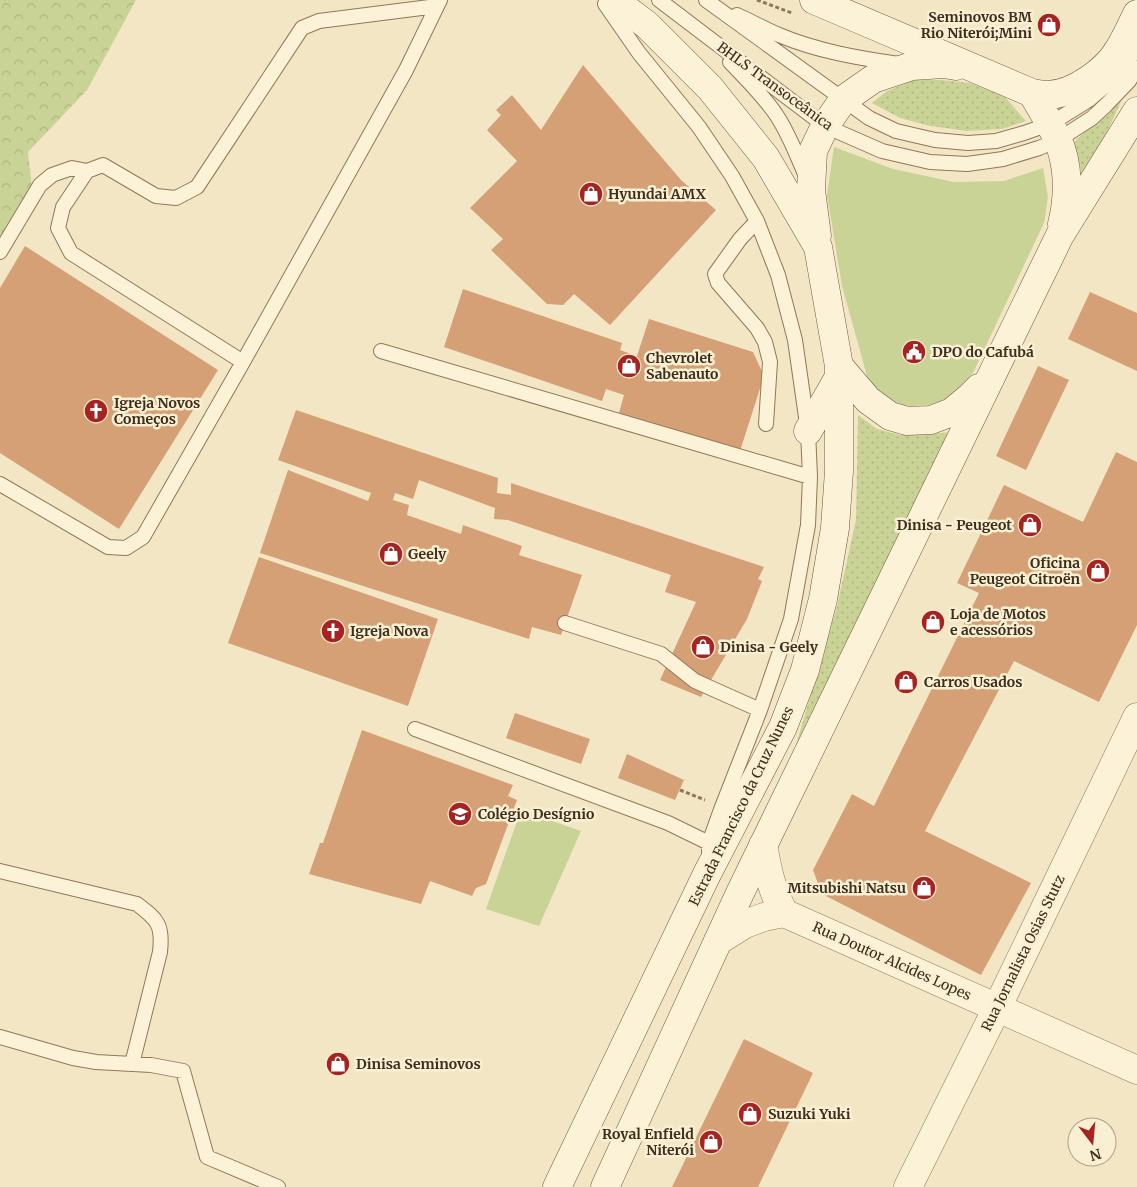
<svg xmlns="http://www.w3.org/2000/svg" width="1137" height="1187" font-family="Merriweather,serif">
<defs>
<pattern id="grass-dots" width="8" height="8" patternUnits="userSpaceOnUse" patternTransform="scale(1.25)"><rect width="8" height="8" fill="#cad396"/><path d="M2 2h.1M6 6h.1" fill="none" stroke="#afb581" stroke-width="1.8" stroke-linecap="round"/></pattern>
<pattern id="forest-crowns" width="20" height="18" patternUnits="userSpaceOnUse" patternTransform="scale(1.25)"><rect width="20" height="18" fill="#cad396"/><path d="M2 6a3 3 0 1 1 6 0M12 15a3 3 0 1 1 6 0" fill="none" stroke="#afb581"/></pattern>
</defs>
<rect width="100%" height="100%" fill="#f3e6c4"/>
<!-- grass -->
<path fill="url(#grass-dots)" d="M914 80H942L970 83 1004 96 1026 121 1002 129 967 131 930 126 900 118 872 103 887 91Z
M1124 95 1084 182 1074 142Z
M858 415 877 429 900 435H922L951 432 796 745 837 606 856 520Z"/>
<!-- forest -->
<path fill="url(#forest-crowns)" d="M0 0H136L87 90 28 152 32 188 0 241Z"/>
<!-- park -->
<path fill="#cad396" d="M834 147 893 169 954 182 1004 181 1043 168 1048 197 1044 223 972 375 960 389 947 399 928 405 912 406 897 404 880 395 867 376 842 286 827 195Z
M521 810 581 831 539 926 486 909Z"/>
<!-- building -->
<path fill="#d5a076" d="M583 65 681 180 716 210 610 325 574 294 563 305 547 304 491 250 503 239 470 208 517 161 487 130 501 115 496 110 512 95 541 130Z
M25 246 218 370 119 529 0 453V288Z
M463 289 622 343 620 350 637 356 649 319 753 352 764 376 740 451 619 413 624 395 606 389 602 401 444 347Z
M1090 292 1137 313V371L1068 339Z
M1038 366 1069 380 1026 470 996 456Z
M296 410 498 478 497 493 511 495V483L764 567 758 579 762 581 747 619 701 697 660 680 696 602 665 592 671 575 508 520 494 519 495 508 419 480 413 499 395 493 393 500 409 505 407 515 461 534 463 525 522 546 519 555 582 575 561 635 532 627 529 639 260 553 288 470 368 501 371 493 278 460Z
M1116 452 1137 462V625L1099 702 1014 661 925 831 1031 883 981 975 822 894 813 870 852 794 874 806 979 593 957 583 1004 485 1083 522Z
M259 557 438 619 408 706 228 643Z
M515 713 590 739 581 764 506 738Z
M362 730 513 785 508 796 517 800 486 884 476 888 472 896 430 881 421 904 309 874 320 843H323Z
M627 754 684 780 675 800 618 778Z
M744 1039 813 1073 758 1187H672Z"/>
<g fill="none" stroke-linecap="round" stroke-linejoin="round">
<!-- lane casing -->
<g stroke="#907758" stroke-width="16">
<path id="lane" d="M659 0 825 126 882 151 930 162 967 164 1003 159 1039 148 1058 140 1092 118 1106 105 1129 81 1137 68
M706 0 869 118 896 131 935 140 968 143 996 141 1024 133 1050 124 1079 106 1090 99 1118 75 1128 62 1137 45
M605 4 639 53 699 127 732 176 757 221 778 275 795 340 808 431 810 477 808 525 791 619 760 710 722 807 709 843V851
M737 15C751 21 764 29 779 35 817 51 858 58 899 64
M730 62C746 79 764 96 777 116 789 134 797 156 806 176
M757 221 740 239 715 274 718 283 757 328 765 342 770 362 766 424
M0 252 40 185 52 175 72 168 87 171
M381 351 810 477
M243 362 71 253 58 228 63 207 87 171 103 165 156 196 176 198 197 187 302 28 319 21 437 6
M0 484 108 547 126 548 143 537 243 362 406 70 440 0
M565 623 661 654 695 681 760 710
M415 729 668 823 709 843
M0 871 137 904C158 920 163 925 160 952L132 1064
M0 1037 73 1058 96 1062 151 1065 183 1071 207 1157 278 1187"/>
</g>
<!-- street casing -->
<g stroke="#907758" stroke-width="29">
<path id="street" d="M784 913 1137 1070
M718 941 745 924 764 917 784 913C771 889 768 871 763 845
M908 1187 997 1008 1137 717"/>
</g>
<!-- secondary casing -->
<g stroke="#72583b" stroke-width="29">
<path id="secondary" d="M814 0 1032 93C1037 94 1043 95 1048 95 1074 94 1106 71 1119 49 1126 38 1131 26 1137 14
M1032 93C1041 108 1050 123 1057 138 1069 164 1069 196 1062 224
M817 236 811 190 813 151 825 126 843 100 873 79 912 66 944 64 956 66
M839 366 868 400 890 416 907 421 931 420 952 412 970 397 979 388
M808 431 839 377
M557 1187 707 874 783 727 805 670 823 599 835 528 839 471V366L818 247 766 158 710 88 647 25 614 0
M605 1187 740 893 1060 235 1137 111"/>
</g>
<!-- path -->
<path stroke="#907758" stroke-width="3" stroke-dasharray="4 2.5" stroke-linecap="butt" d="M757 0 792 13
M680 790 705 800"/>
<!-- lane -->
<use href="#lane" stroke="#fcf2d8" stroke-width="14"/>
<!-- street -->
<use href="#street" stroke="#fcf2d8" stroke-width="28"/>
<!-- secondary -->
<use href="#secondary" stroke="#fcf2d8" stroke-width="28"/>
</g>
<!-- icons -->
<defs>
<g id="shop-disc" transform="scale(1.25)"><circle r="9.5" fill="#a62321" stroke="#f9f0d4"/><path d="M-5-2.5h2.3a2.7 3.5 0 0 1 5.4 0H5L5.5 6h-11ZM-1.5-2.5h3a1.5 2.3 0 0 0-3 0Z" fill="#fff"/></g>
<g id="civic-disc" transform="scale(1.25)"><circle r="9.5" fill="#a62321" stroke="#f9f0d4"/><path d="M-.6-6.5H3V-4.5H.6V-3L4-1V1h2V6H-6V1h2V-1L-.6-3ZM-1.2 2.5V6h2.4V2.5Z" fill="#fff"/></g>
<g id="church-disc" transform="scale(1.25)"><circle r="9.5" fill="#a62321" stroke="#f9f0d4"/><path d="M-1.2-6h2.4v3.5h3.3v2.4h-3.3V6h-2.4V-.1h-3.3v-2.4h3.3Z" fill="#fff"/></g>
<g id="school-disc" transform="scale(1.25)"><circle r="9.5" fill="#a62321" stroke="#f9f0d4"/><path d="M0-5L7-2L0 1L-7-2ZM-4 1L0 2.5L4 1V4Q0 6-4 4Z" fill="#fff"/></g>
</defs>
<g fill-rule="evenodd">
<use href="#shop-disc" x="1049" y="25"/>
<use href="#shop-disc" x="591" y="194"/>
<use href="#civic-disc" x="914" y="352"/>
<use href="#shop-disc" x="629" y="366"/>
<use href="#church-disc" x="96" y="411"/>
<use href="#shop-disc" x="1030" y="525"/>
<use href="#shop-disc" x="391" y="554"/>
<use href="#shop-disc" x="1098" y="571"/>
<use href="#shop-disc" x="933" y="622"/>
<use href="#church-disc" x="333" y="631"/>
<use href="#shop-disc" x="703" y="647"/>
<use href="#shop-disc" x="906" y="682"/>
<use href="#school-disc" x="460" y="814"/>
<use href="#shop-disc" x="924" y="888"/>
<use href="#shop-disc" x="338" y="1064"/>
<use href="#shop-disc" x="750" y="1114"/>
<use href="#shop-disc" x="711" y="1142"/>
</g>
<g text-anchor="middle" stroke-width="5" stroke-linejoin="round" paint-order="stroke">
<!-- poi labels -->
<g font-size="14" font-weight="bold" fill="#3e2e1d" stroke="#f9f0d4" text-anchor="start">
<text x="1032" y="22" text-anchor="end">Seminovos BM<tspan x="1032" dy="16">Rio Niterói;Mini</tspan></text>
<text x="608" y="199">Hyundai AMX</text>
<text x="932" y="357">DPO do Cafubá</text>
<text x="646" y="363">Chevrolet<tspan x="646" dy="16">Sabenauto</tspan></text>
<text x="114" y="408">Igreja Novos<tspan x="114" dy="16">Começos</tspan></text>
<text x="1012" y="530" text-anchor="end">Dinisa - Peugeot</text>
<text x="408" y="559">Geely</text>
<text x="1080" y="568" text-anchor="end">Oficina<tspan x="1080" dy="16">Peugeot Citroën</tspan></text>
<text x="950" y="619">Loja de Motos<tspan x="950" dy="16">e acessórios</tspan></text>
<text x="350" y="636">Igreja Nova</text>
<text x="720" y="652">Dinisa - Geely</text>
<text x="924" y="687">Carros Usados</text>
<text x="478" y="819">Colégio Desígnio</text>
<text x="906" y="893" text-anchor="end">Mitsubishi Natsu</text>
<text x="356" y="1069">Dinisa Seminovos</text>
<text x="768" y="1119">Suzuki Yuki</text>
<text x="694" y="1139" text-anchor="end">Royal Enfield<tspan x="694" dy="16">Niterói</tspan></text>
</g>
<!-- street labels -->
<g font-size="14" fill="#3e2e1d" stroke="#f9f0d4">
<text transform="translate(775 86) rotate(36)" y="5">BHLS Transoceânica</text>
<text transform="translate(741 806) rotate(-64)" y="5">Estrada Francisco da Cruz Nunes</text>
<text transform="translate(1023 953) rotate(-64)" y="5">Rua Jornalista Osias Stutz</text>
<text transform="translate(892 961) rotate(24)" y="5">Rua Doutor Alcides Lopes</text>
</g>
</g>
<!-- north arrow -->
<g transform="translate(1092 1142) rotate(164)"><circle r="24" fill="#f9f0d4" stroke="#aea28b"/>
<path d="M0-4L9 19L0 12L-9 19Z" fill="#a62321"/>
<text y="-8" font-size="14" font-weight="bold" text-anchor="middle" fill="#3e2e1d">N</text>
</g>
</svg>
